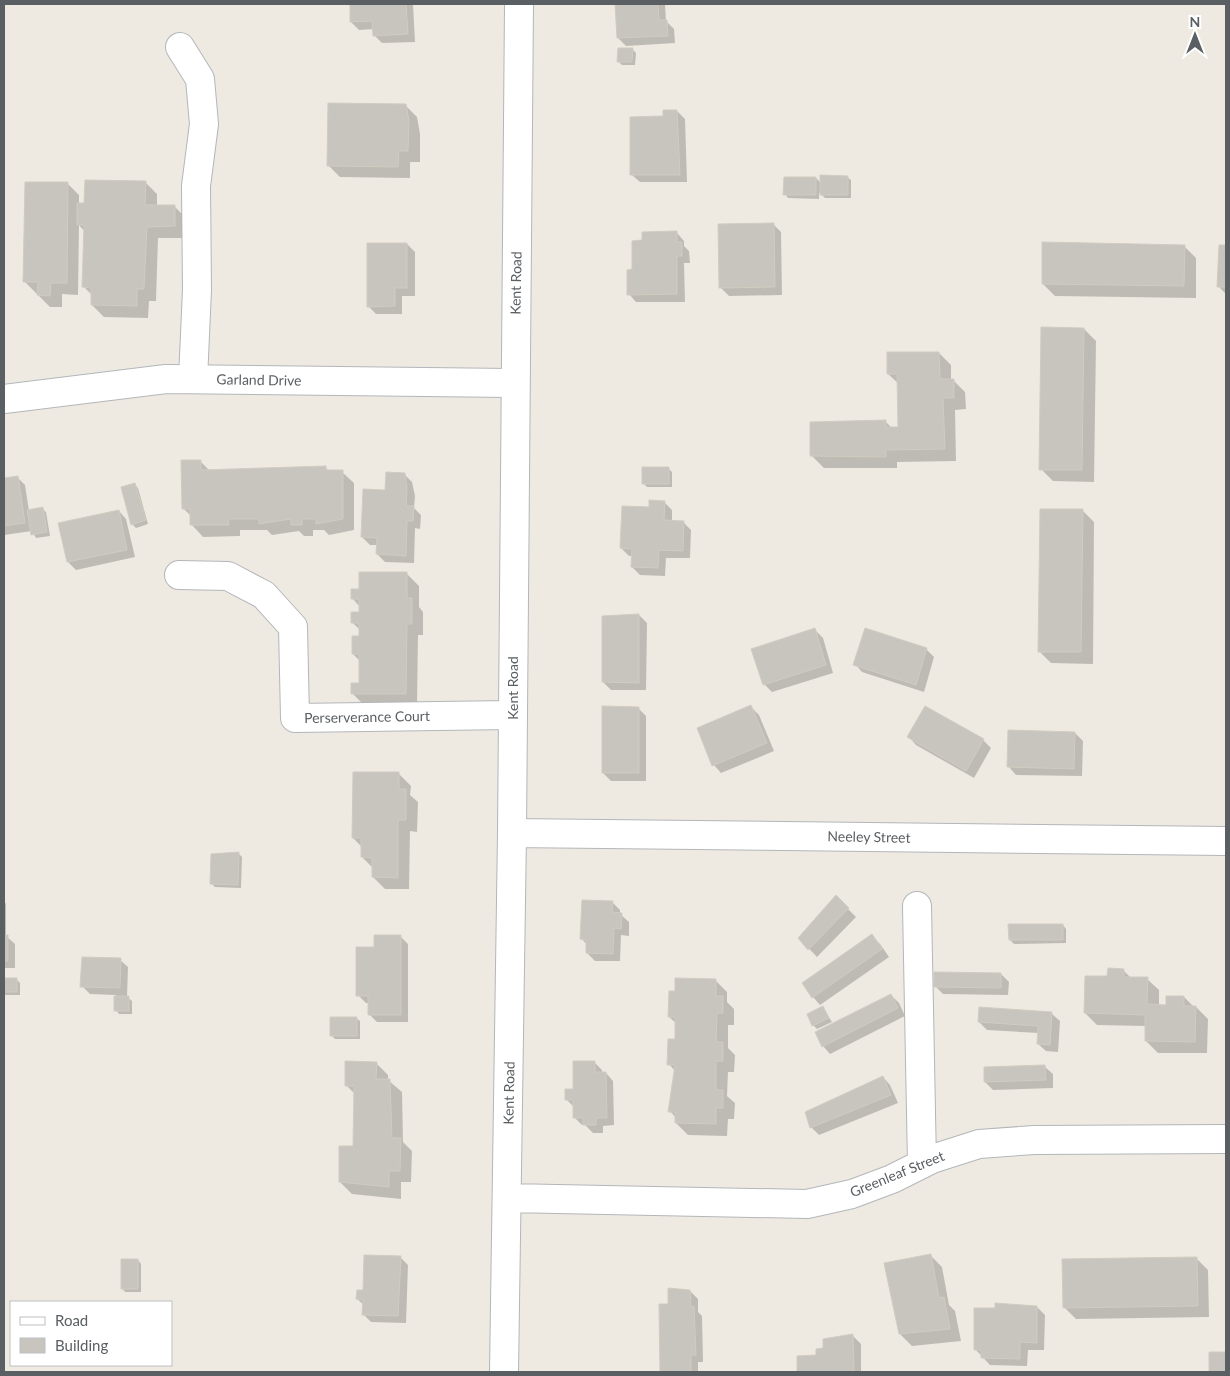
<svg xmlns="http://www.w3.org/2000/svg" width="1230" height="1376" font-family="Lato,sans-serif">
<rect width="100%" height="100%" fill="#eeeae2"/>
<!-- shadow -->
<path fill="#0003" d="M351 4H413L415 42 382 43 374 35V29L359 30 351 22Z
M616 4H665L666 21 674 29 675 43 626 46 618 38Z
M632 49 636 53 635 65H622L619 62Z
M405 105 417 117 420 134V162H410V178L340 177 328 165Z
M677 111 685 119 687 182H640L632 175 664 118Z
M847 177 851 180V198H825L819 192V199L788 198 785 194 816 178 822 184Z
M145 182 157 194V206L175 207 187 219 186 238H158L156 301H149L148 318 104 317 92 305V295L84 287 85 232 79 225 78 295 62 294V307H50L25 282 67 183 79 195V204H86Z
M773 224 781 232 782 295 729 296 721 288Z
M677 233 684 241V246L689 251 690 263H684L685 302H636L629 294 634 270Z
M407 244 415 252V296H402V314H376L368 306Z
M1184 246 1196 258V298L1055 296 1043 284Z
M1220 246H1226V294L1219 287Z
M1084 329 1096 341 1094 482 1053 481 1041 469Z
M939 353 951 365V380H953L965 392 966 409 955 410 956 461 897 462V468H824L812 456 885 421 892 428H900L899 384 888 374Z
M201 462 210 471 325 467 330 472H342L354 483V530L329 535 324 530H313V536H304L299 531 272 535 267 530H240V536L203 537 192 525V517L183 508Z
M669 469 672 472V487H647L643 483Z
M404 474 412 482 415 496 414 508 421 515 420 529 415 528 414 563 385 562 377 554 378 545H370L362 537 386 491Z
M17 477 25 485 29 511 42 509 46 512 50 536 36 538 32 531 4 535V479Z
M134 484 138 488 148 524 136 528 132 524Z
M664 502 672 510V522H683L691 530 690 558H666L665 576 640 575 632 567 633 556H629L621 548Z
M1082 510 1094 522 1093 664 1051 663 1039 651Z
M119 511 126 519 135 557 76 570 68 562 60 524Z
M407 574 419 586V607L423 612V635H418L417 705H364L352 693 360 684V661L353 654 360 638V630L353 623 360 613V607L353 599 361 590Z
M639 615 647 623 646 690H611L603 682Z
M815 630 823 638 833 673 772 692 764 684Z
M926 649 934 657 924 692 862 672 855 664Z
M751 707 759 715 774 751 721 773 714 765Z
M638 708 646 716V781H611L603 773Z
M1075 733 1083 741 1082 776 1016 775 1009 767Z
M909 737 983 740 991 748 974 778 916 745Z
M399 774 411 786 410 795 418 802 417 832 410 831 409 889H385L373 877V868L362 857V847L353 838Z
M238 853 242 857 241 888 215 887 211 883Z
M836 897 856 917 817 957 799 938Z
M4 901 6 904V936L15 944V968H4Z
M612 902 620 910V914L629 922V936L621 935 620 961H595L587 953V945L582 939Z
M1063 925 1066 929V943L1014 944 1010 940Z
M400 936 408 944V1022H377L370 1015V1003H366L358 995 375 948Z
M872 936 880 944 889 957 820 1005 813 997Z
M120 960 128 967 127 997 132 1001V1014H119L116 1010V995L90 994 82 986Z
M1123 970 1131 978 1147 979 1159 990V1006H1168L1184 997 1194 1007H1196L1208 1019 1207 1053H1158L1146 1041V1026L1097 1025 1085 1013 1108 978Z
M1001 974 1009 982 1008 995 943 994 935 986Z
M4 979H16L20 983V995H4Z
M715 980 727 992V1002L734 1009V1025H728V1048L735 1055 734 1072H728L727 1096 735 1103 734 1119H728L727 1136 688 1135 676 1123V1118L670 1111 675 1071 669 1064 676 1040V1023L669 1017 676 992Z
M891 995 899 1003 905 1016 830 1054 823 1046Z
M823 1008 832 1022 817 1029 813 1025Z
M1052 1014 1060 1021 1058 1052 1046 1051 1038 1044 1039 1033 987 1030 979 1022Z
M356 1018 360 1021V1039H335L331 1035Z
M594 1062 602 1070V1073H606L613 1081 614 1125 603 1126V1133H593L585 1125H582L574 1117V1107L567 1100Z
M376 1063 388 1075V1080L402 1092 403 1142 412 1151 411 1182H401V1199L352 1194 340 1182 354 1147 355 1094 346 1085Z
M1045 1067 1053 1074V1088L993 1090 985 1082Z
M883 1077 890 1085 898 1103 819 1135 811 1127 807 1112Z
M930 1255 942 1267 949 1305 955 1311 961 1341 912 1346 900 1334Z
M400 1257 408 1265 406 1323 371 1322 363 1314 364 1305 357 1299Z
M1196 1258 1208 1270 1209 1317 1076 1319 1064 1307Z
M138 1260 141 1264V1292H125L122 1288Z
M690 1291 698 1299V1312L702 1316 703 1362H698V1372H661L660 1305H669Z
M1037 1307 1045 1315 1044 1350H1028L1027 1366 990 1365 975 1349Z
M853 1336 861 1344V1372H798V1357L817 1356 824 1349Z"/>
<!-- building -->
<path fill="#c8c5bf" stroke="#d2cbc0" d="M350 4H406L408 34 373 36 372 21 350 22Z
M615 4H658L659 20H667L668 36 617 38Z
M618 48H633L632 62H617Z
M328 103 406 104 409 121 408 151H399L398 167 327 166Z
M663 110H677L680 175H630V117L663 116Z
M820 175 848 176V195H820Z
M784 177H816V195H783Z
M85 180 146 181 145 205H175V226L147 227 144 289H137V306L91 305V288L82 287 84 225H77V203H84Z
M25 182H68L67 283H51L50 296 37 295 38 282H23Z
M774 223 775 287 719 288 718 224Z
M677 231V242H682V256H677V294L627 295V270L632 269V241L642 240V232Z
M1042 242 1185 245 1184 286 1042 284Z
M367 243H407V288H395V306L367 307Z
M1219 245H1226V287H1217Z
M1041 327 1084 328 1082 470H1039Z
M887 352H939L940 379H954V398H943L945 449 886 450V457L810 456V422L886 420V427H898L897 374H887Z
M181 460H201V470L326 466V470H343V519L316 524V519H302V525H291V519L259 524V519H228L229 525H190V509H182Z
M642 467H669V484H642Z
M386 472 405 473 407 488 406 506H414L413 521H407L406 556 376 554 377 538 361 537 363 489 385 490Z
M18 476 25 523 4 526V478Z
M135 483 146 520 131 525 121 487Z
M649 500 665 501 664 520 684 521 683 551 659 550 658 568 631 567 632 549 620 548 622 506 649 507Z
M43 507 47 532 31 535 27 510Z
M1040 509H1083L1081 652H1038Z
M119 510 127 550 67 562 58 523Z
M359 572H407V598H412V624H407L406 694H351V683H359V654H352V636H359V623H351V612H359V599H351V589H359Z
M639 614V683L602 682V616Z
M815 628 826 665 763 685 751 649Z
M865 628 927 648 916 685 853 665Z
M751 705 767 743 712 766 697 728Z
M602 706 639 707V773H602Z
M925 706 984 739 966 771 907 737Z
M1008 730 1075 732 1074 769 1007 767Z
M353 772H399V789H406V820H398V878L372 877V858L361 857V838H352Z
M239 852 238 885 210 884 211 854Z
M836 895 849 908 808 950 798 938Z
M582 900 613 901 612 912 622 913 621 929 614 928 613 954 586 953V940L580 939Z
M1008 924H1063V940H1009Z
M872 934 882 949 812 998 802 983Z
M4 935H8V961H4Z
M374 935H401V1015H368V996H356V947H374Z
M82 957 121 958 120 988 80 987Z
M1108 968 1124 969V977H1148L1147 1004 1166 1005V996H1184V1006H1196L1195 1042 1145 1041V1015L1084 1013 1085 976H1107Z
M934 972 1001 973V988L934 987Z
M4 978H17V992H4Z
M675 978 716 979V996H723V1013H717L716 1042H723V1061H716V1090H723V1108H716V1124L675 1123V1112H668L675 1065H667L668 1039H675V1017H668L669 991H675Z
M891 994 898 1008 822 1047 815 1032Z
M114 996H129V1011H114Z
M823 1006 829 1018 812 1026 807 1014Z
M979 1007 1052 1012 1050 1045 1037 1044 1038 1026 978 1022Z
M330 1017H357V1036H330Z
M345 1061 377 1062 376 1079H390L392 1138H401L400 1171H389V1187L339 1182V1146H353L354 1086H345Z
M573 1061H595V1072H606L607 1118H596V1125H583V1118H573V1100H565V1089H573Z
M1045 1065 1046 1080 984 1082V1067Z
M883 1076 891 1095 810 1128 805 1112Z
M931 1254 939 1298 944 1297 950 1329 899 1334 884 1263Z
M364 1255 401 1256 398 1316 362 1315 363 1300 356 1299 357 1290H363Z
M1197 1257 1198 1306 1063 1308 1062 1259Z
M121 1259H138V1289H121Z
M668 1288 690 1290 691 1307 694 1306 696 1355H691V1372H660L659 1304H668Z
M995 1303 1037 1306V1343L1020 1342V1359L981 1358V1350H974V1308H995Z
M853 1334 854 1372H797V1356L816 1355V1349L823 1348V1339Z
M1209 1352H1226V1372H1209Z"/>
<g fill="none" stroke-linecap="round" stroke-linejoin="round">
<!-- minor casing -->
<g stroke="#b3b6ba" stroke-width="30">
<path id="minor" d="M180 47 200 79 204 124 196 186 197 290 193 379
M4 399 166 379 515 383
M179 575 228 576 264 595 293 627 295 718 513 715
M512 833 1226 841
M917 906 922 1164
M508 1198 807 1204 852 1194 892 1179 932 1159 979 1144 1034 1140 1226 1139
M504 1372 512 833 519 4"/>
</g>
<!-- minor -->
<use href="#minor" stroke="#fff" stroke-width="28"/>
</g>
<g text-anchor="middle" stroke-width="4" stroke-linejoin="round" paint-order="stroke">
<!-- street labels -->
<g font-size="14" fill="#5a5f63" stroke="#fff">
<text transform="translate(516 283) rotate(-89)" y="5">Kent Road</text>
<text transform="translate(259 380) rotate(1)" y="5">Garland Drive</text>
<text transform="translate(513 688) rotate(-90)" y="5">Kent Road</text>
<text transform="translate(367 717) rotate(-1)" y="5">Perserverance Court</text>
<text transform="translate(869 837) rotate(1)" y="5">Neeley Street</text>
<text transform="translate(509 1093) rotate(-89)" y="5">Kent Road</text>
<text transform="translate(897 1174) rotate(-22)" y="5">Greenleaf Street</text>
</g>
</g>
<!-- border -->
<rect width="1230" height="1376" fill="none" stroke="#5a5f63" stroke-width="10"/>
<!-- legend -->
<rect x="10" y="1301" width="162" height="65" fill="#ffffff" stroke="#bdbfc1"/>
<rect x="20" y="1317" width="25" height="8" fill="#ffffff" stroke="#bdbfc1"/>
<text x="55" y="1326" font-size="15" fill="#5a5f63">Road</text>
<rect x="20" y="1338" width="25" height="15" fill="#c8c5bf" stroke="#bdbfc1"/>
<text x="55" y="1351" font-size="15" fill="#5a5f63">Building</text>
<!-- north arrow -->
<g transform="translate(1195 35)" stroke="#ffffff" stroke-width="4" paint-order="stroke">
<path d="M0-4L9 19L0 12L-9 19Z" fill="#5a5f63"/>
<text y="-8" font-size="14" font-weight="bold" text-anchor="middle" fill="#5a5f63">N</text>
</g>
</svg>
